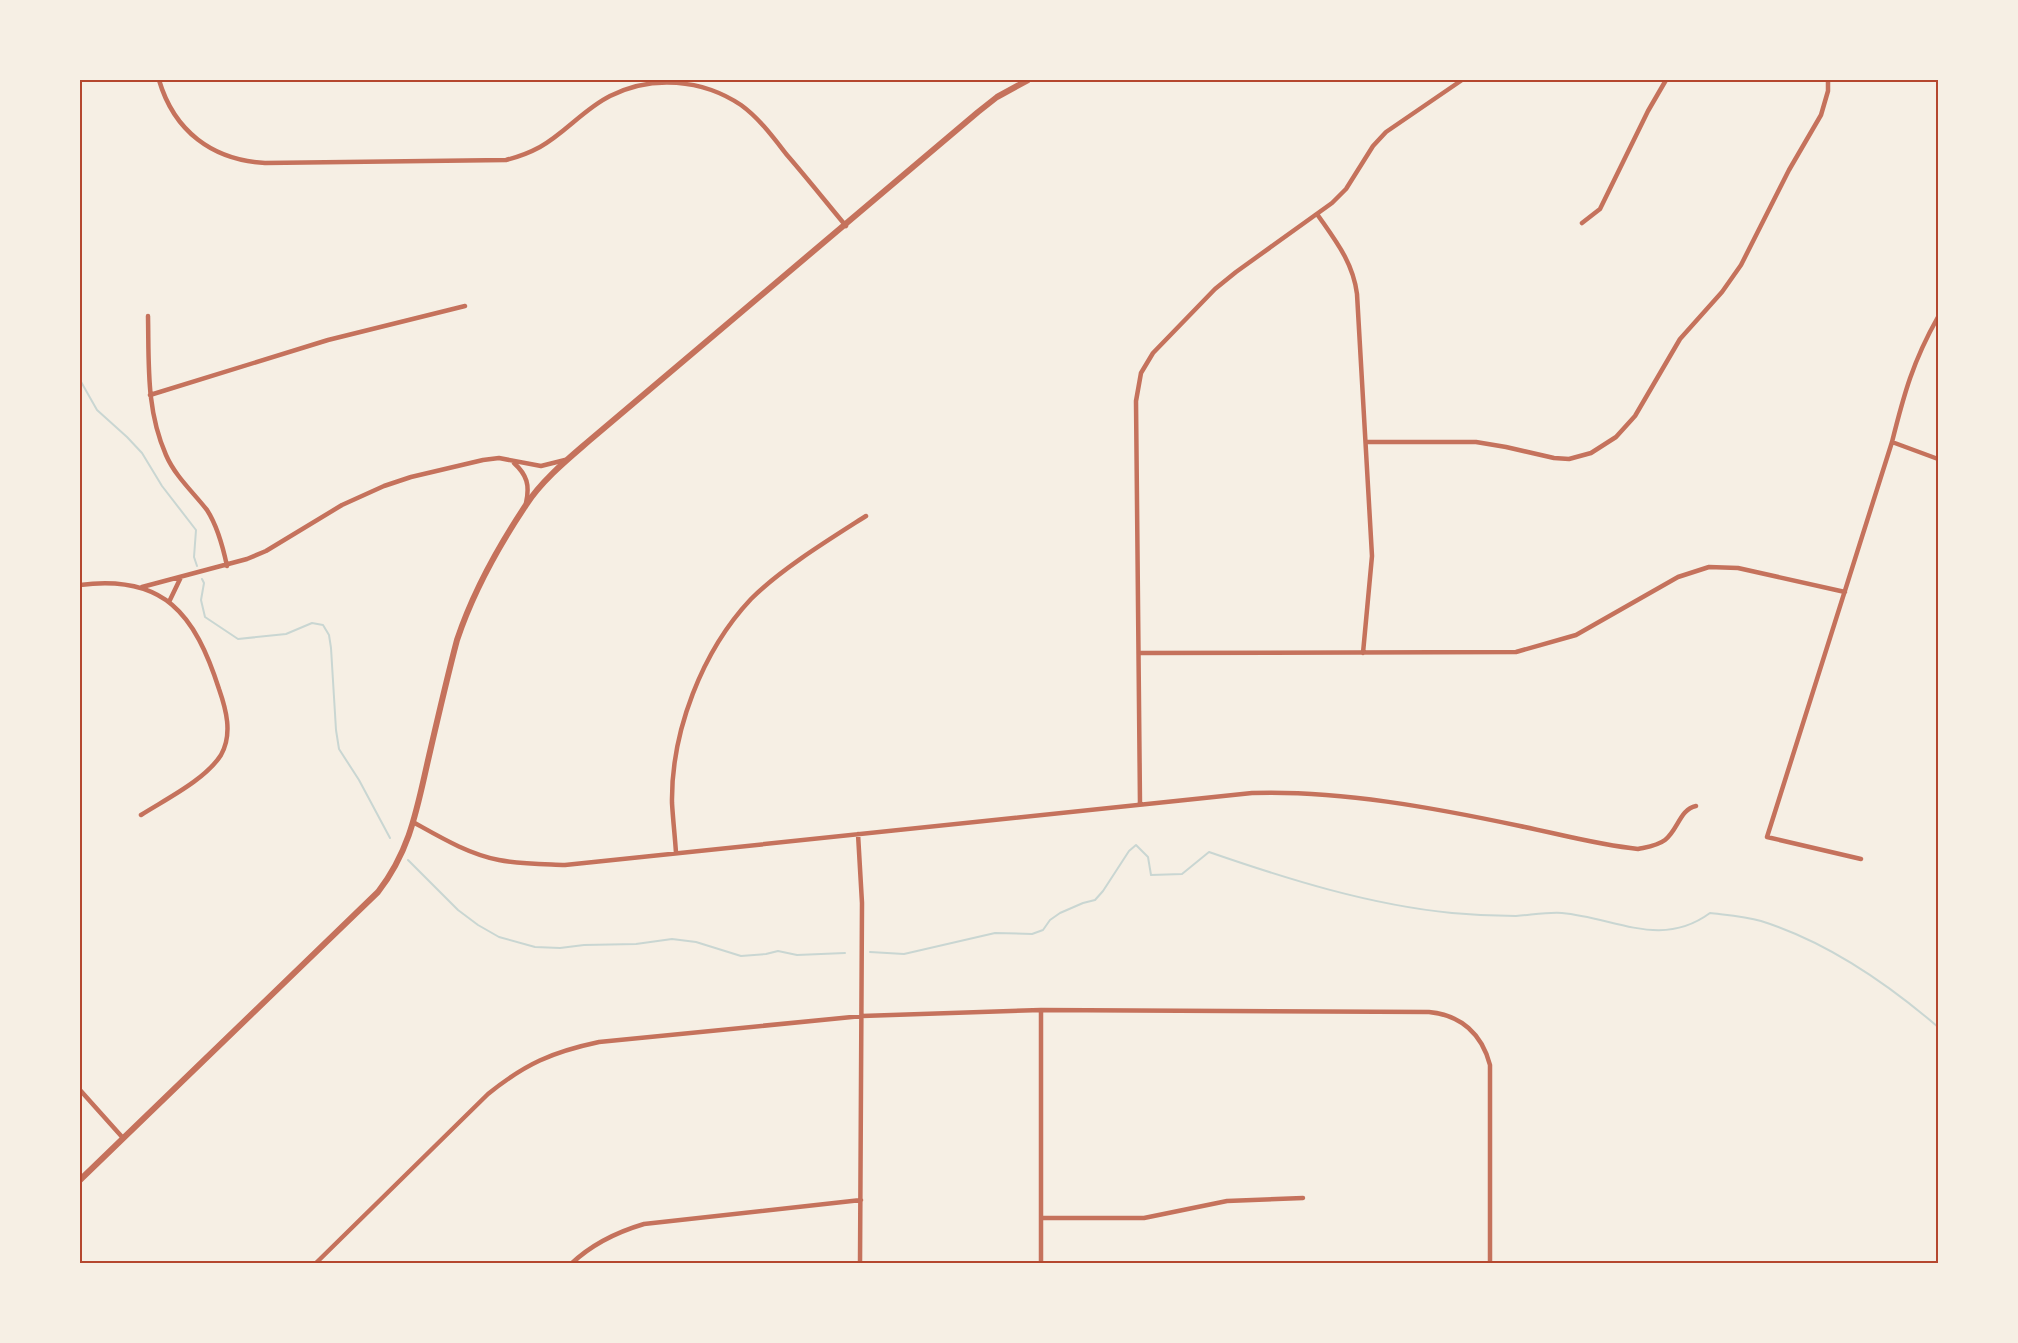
<svg xmlns="http://www.w3.org/2000/svg" width="2018" height="1343" font-family="Rubik,sans-serif">
<rect width="100%" height="100%" fill="#f6efe4"/>
<g fill="none" stroke-linecap="round" stroke-linejoin="round">
<!-- stream -->
<path stroke="#c9d6d2" stroke-width="2" d="M80 380 97 410 127 437 142 453 162 486 196 530 194 557 197 566
M202 579 204 583 201 600 205 617 238 639 286 634 312 623 323 625 329 635 331 648 336 730 339 749 359 780 390 838
M408 860 458 910 478 925 499 937 535 947 560 948 584 945 636 944 672 939 696 942 741 956 766 954 778 951 797 955 845 953
M870 952 904 954 995 933 1032 934 1043 930 1050 920 1060 913 1083 903 1095 900 1103 891 1129 851 1136 845 1148 857 1151 875 1182 874 1209 852C1287 879 1370 905 1452 913 1473 915 1495 916 1516 916 1531 915 1547 912 1562 913 1616 918 1661 949 1710 913 1727 915 1745 916 1761 921 1825 941 1888 984 1938 1027"/>
<!-- minor -->
<path stroke="#c5725c" stroke-width="4.5" d="M159 80C174 131 212 160 265 163L506 160C518 157 529 153 540 147 565 133 584 109 610 96 652 75 702 79 741 105 759 118 773 137 787 155 807 178 826 202 846 226
M1317 214C1335 240 1353 262 1357 294L1372 556 1363 653
M1582 223 1600 209 1648 111 1666 80
M148 316C149 364 146 410 166 455 175 476 193 492 207 510 218 527 223 547 227 566
M150 395 328 340 465 306
M1366 442H1476L1506 447 1554 458 1569 459 1591 453 1616 437 1635 416 1680 339 1722 292 1741 265 1789 170 1821 115 1828 91V80
M1892 442 1938 459
M514 463C527 475 530 485 526 503
M80 585C164 574 195 614 219 689 226 709 233 734 221 755 205 780 166 799 141 815
M142 587 247 559 266 551 342 505 384 486 411 477 483 460 499 458 541 466 565 460
M169 602 181 577
M1139 653 1516 652 1576 635 1678 577 1709 567 1738 568 1845 592
M1140 804 1136 401 1141 373 1153 353 1215 289 1236 272 1332 203 1346 189 1373 146 1386 132 1462 80
M413 822C440 837 468 854 499 860 520 864 543 864 565 865L1252 793C1339 790 1435 808 1520 826 1559 834 1598 845 1638 849 1647 847 1657 846 1665 840 1678 830 1680 809 1696 806
M858 834 862 903 860 1264
M676 853C675 837 673 820 672 803 671 732 702 651 751 599 781 569 830 539 866 516
M1861 859 1767 837 1892 442C1904 394 1913 361 1938 317
M80 1090 123 1138
M1041 1218H1144L1227 1201 1303 1198
M315 1264 488 1094C525 1064 552 1052 599 1042L862 1016 1041 1010 1429 1012C1461 1015 1482 1034 1490 1065V1264
M571 1264C592 1244 617 1232 644 1224L861 1200
M1041 1264V1010"/>
<!-- tertiary -->
<path stroke="#c5725c" stroke-width="6" d="M80 1180 378 892C411 849 417 808 429 756 438 717 447 678 457 640 473 592 498 547 526 505 542 480 568 459 590 440L978 112 997 97 1028 80"/>
</g>
<!-- border -->
<rect width="2018" height="1343" fill="none" stroke="#f6efe4" stroke-width="162"/>
<rect x="81" y="81" width="1856" height="1181" fill="none" stroke="#b5482f" stroke-width="2"/>
</svg>
